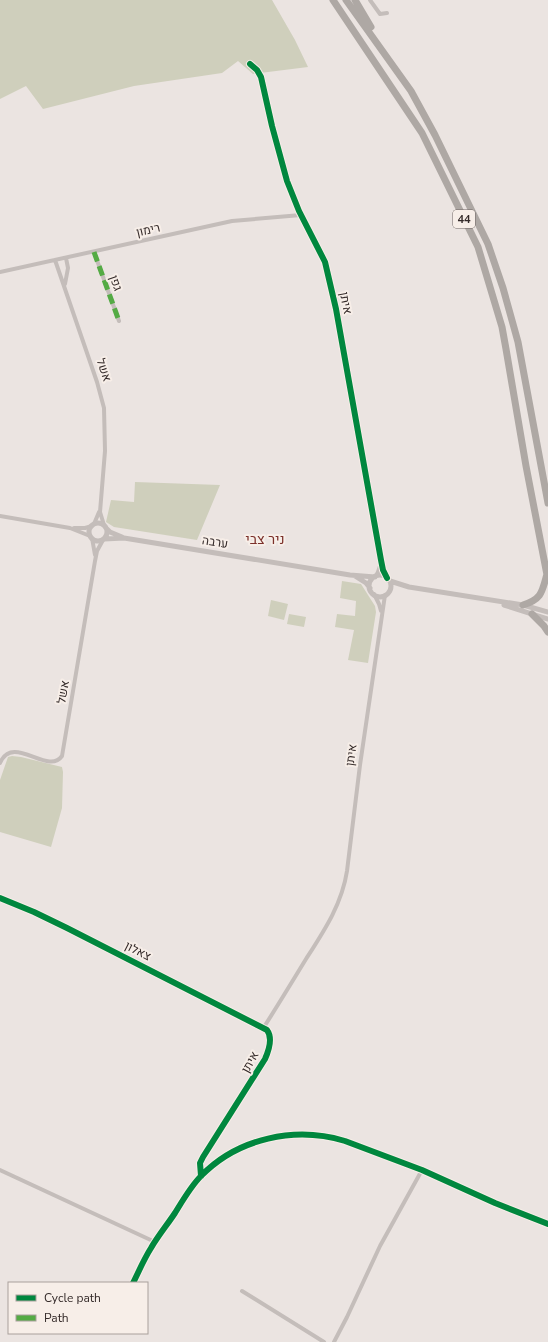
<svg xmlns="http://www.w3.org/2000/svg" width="548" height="1342" font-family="'Nunito Sans',Heebo,sans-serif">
<rect width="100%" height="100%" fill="#ebe4e1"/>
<!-- green -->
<path fill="#cfcfbc" d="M0 0H272L295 40 308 67 253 74 238 61 222 73 134 86 43 109 26 86 0 99Z
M135 482 220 485 197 540 114 527 106 522 111 500 134 502Z
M342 581 361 584 375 606 376 612 368 663 348 660 354 630 335 627 337 614 355 616 356 601 340 598Z
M271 600 288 604 284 620 268 616Z
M289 614 306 617 304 627 287 624Z
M12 756 21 757 62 767 63 772 62 808 51 847 0 832V780L8 757Z"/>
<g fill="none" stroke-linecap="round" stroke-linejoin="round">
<!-- minor -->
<path stroke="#c4bdba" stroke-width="4" d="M370 0 380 14 387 13
M250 64 257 70 261 77 272 126 287 181 299 211 325 262 336 309 381 560 383 570 387 578
M94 252 119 321
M55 260 97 382 104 408 105 451 100 512 104 525
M0 272 232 221 301 215
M65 284 68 268 66 258
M0 516 70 528 90 536
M94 524 99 512
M74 528H85L92 526
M92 538 95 555
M376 576 378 572 381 563
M374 594 379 604 381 611
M0 763C13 733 48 776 62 756L95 561 97 551 103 540
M0 898 34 912 67 928 267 1030C273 1038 269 1050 265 1059L203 1157 200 1163 201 1176
M264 1027C278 1005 292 982 306 959 324 931 342 904 347 871L360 765 385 595
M0 1170 155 1242
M133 1283C139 1271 144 1259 151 1248 158 1236 167 1225 175 1213 183 1200 191 1186 201 1176 238 1138 295 1126 345 1141L422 1170 495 1203 548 1224
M242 1291 324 1342
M334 1342 347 1317 380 1246 422 1170"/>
<!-- tertiary -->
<path stroke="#c4bdba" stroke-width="5" d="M89 532a9 9 0 1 1 18 0a9 9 0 1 1-18 0Z
M107 529 110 532 122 537
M104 539 124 538 350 575 375 577
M369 586a11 11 0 1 1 22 0a11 11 0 1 1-22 0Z
M355 576 366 583 370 588
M390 581 409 587 523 605 548 612
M504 605 548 619"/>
<!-- trunk -->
<path stroke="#aea8a4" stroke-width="7" d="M333 0 422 133 478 247 502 327 506 349 526 466 548 580
M346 0 411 91 435 135 488 244 503 288 518 342 548 503
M355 0 371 27
M523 605C542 599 542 592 547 574
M532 614 544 626 548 632"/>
<!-- quiet -->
<path stroke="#54ab44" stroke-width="5" stroke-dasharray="10 5" stroke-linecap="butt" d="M94 252 119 321"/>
<!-- cycleway casing -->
<g stroke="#f7eee8" stroke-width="8">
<path id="cycleway" d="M250 64 257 70 261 77 272 126 287 181 299 211 325 262 336 309 381 560 383 570 387 578
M0 898 34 912 67 928 267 1030C273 1038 269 1050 265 1059L203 1157 200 1163 201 1176
M133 1283C139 1271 144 1259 151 1248 158 1236 167 1225 175 1213 183 1200 191 1186 201 1176 238 1138 295 1126 345 1141L422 1170 495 1203 548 1224"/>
</g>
<!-- cycleway -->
<use href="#cycleway" stroke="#00873e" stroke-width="6"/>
</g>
<g text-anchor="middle" stroke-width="4" stroke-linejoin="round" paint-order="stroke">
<!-- shield labels -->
<rect fill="#f7eee8" stroke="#6e6562" stroke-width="1" x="453" y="210" width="22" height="18" rx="3"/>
<g font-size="11" font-weight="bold" fill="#342a29">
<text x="464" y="223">44</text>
</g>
<!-- street labels -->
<g font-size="12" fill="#342a29" stroke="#f7eee8">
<text transform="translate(148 230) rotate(-13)" y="4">רימון</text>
<text transform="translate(116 283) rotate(70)" y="4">גפן</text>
<text transform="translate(346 303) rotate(79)" y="4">איתן</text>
<text transform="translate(104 370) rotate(72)" y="4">אשל</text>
<text transform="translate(215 542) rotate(9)" y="4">ערבה</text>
<text transform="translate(63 692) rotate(-80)" y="4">אשל</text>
<text transform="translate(351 755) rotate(-82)" y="4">איתן</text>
<text transform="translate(138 951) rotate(27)" y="4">צאלון</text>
<text transform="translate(250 1062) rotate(-61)" y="4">איתן</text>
</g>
<!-- quarter labels -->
<g font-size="14" fill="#7b302a" stroke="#f7eee8">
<text x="265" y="544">ניר צבי</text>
</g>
</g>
<!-- legend -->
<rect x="8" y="1282" width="140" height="52" fill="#f7eee8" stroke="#a9a09c"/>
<rect x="16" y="1295" width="20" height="6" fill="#00873e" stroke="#a9a09c"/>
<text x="44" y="1302" font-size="12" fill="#342a29">Cycle path</text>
<rect x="16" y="1315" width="20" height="6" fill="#54ab44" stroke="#a9a09c"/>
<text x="44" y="1322" font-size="12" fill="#342a29">Path</text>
</svg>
